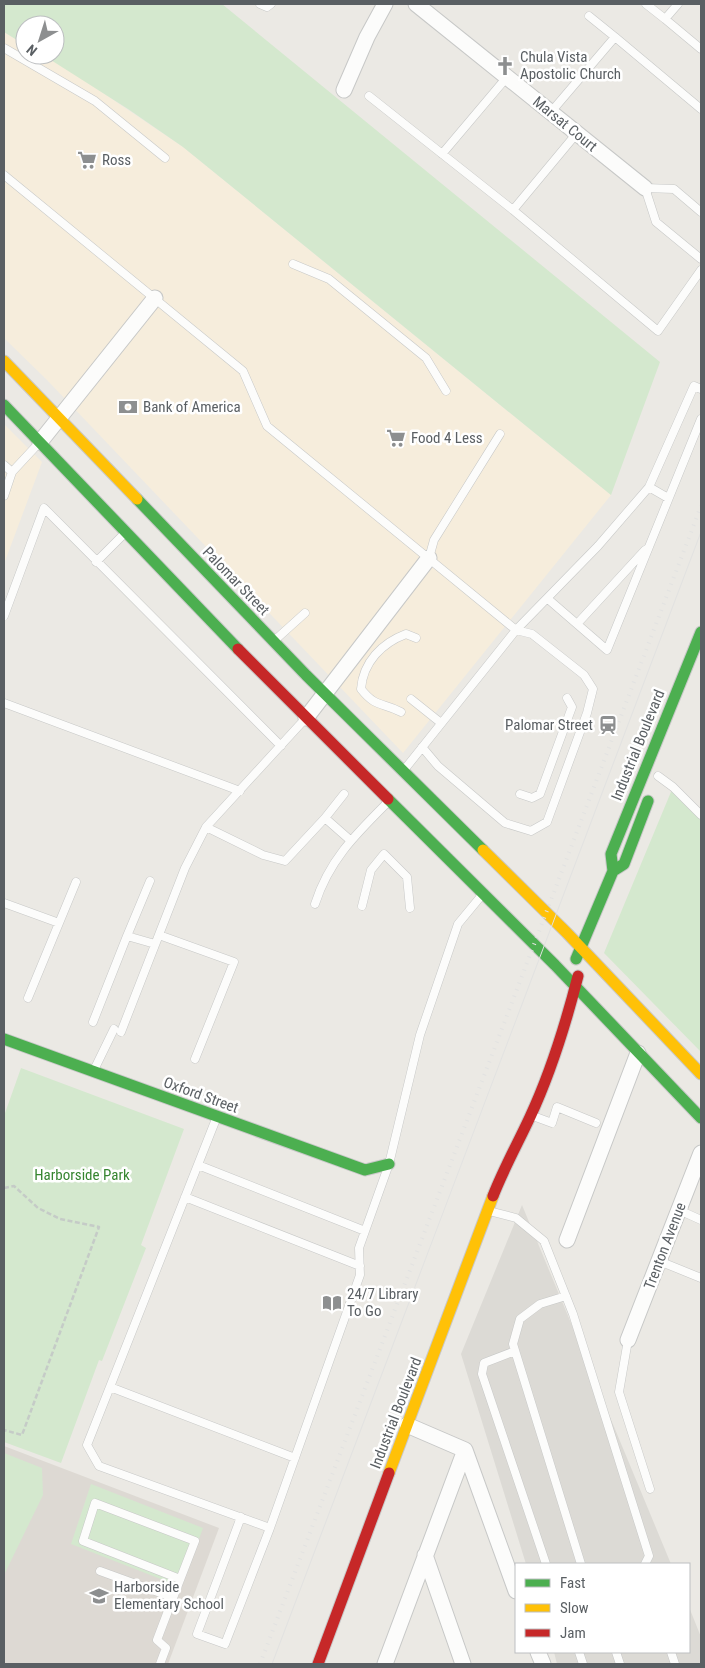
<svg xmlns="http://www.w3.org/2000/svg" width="705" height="1668" font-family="'Roboto Condensed',sans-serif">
<rect width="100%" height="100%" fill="#ebe9e4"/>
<!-- commercial -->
<path fill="#f6eddc" d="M4 32 25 45V55H43L63 66 183 147 611 495 403 753 47 380 4 338Z
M4 424 42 462 4 564Z"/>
<!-- industrial -->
<path fill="#dcdad5" d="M522 1205 671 1564H526L461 1354Z
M689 1607 701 1637V1664H557L554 1652H689Z"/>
<!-- education -->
<path fill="#ddd9d3" d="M4 1446 219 1528 168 1664H4Z"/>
<!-- green -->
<path fill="#d4e8ce" d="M4 4H222L660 362 611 495 183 147 128 109 43 55H55V25H25V45L4 32Z
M673 787 701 817V1052L604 953Z
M21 1068 184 1129 141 1245 146 1248 102 1361 99 1360 61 1463 4 1442V1116Z
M4 1453 42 1468 43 1495 4 1575Z
M91 1484 203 1528 181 1587 71 1544Z"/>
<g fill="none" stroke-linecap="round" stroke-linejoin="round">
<!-- lane casing -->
<g stroke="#c7c8c7" stroke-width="9">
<path id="lane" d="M260 4 267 7 271 4
M646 4 665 19 678 4
M589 16 615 37
M665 19 701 49
M4 48 95 101 165 158
M369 96 513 210
M551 112 615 37 701 109
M577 133 513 210 658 331 701 270
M442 154 507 77
M4 175 243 371 267 426 516 630 532 634 584 675 593 689 587 713 547 822 531 831 505 823 438 766 422 747
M701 212 674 189 645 188 656 222 701 259
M293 264 329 279 426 358 446 391
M4 465 12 472 4 496
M12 472 38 444
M649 487 668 498
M429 558 434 540 500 434
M96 562 125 533
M548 599 607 650 701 419
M4 616 44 508 281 746
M577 624 645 550
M275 640 305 613
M411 699 441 723
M4 703 240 791
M401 712C382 702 376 708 361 689 363 662 382 643 406 634L416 638
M305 719 206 827 263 855 285 861 325 818
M404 770 516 630 598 546 649 487 694 386 701 389
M658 776 673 787 701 815
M344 794 325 818 350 840
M520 794 532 798 540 794 572 707 567 698
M150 881 127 936 155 944
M4 903 59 923
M315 904C329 860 356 834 388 802
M362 906 371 870 384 854 407 877 410 908
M159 935 234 962 195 1059
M28 998 76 882
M93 1022 127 936
M121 1032 185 868 206 827
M94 1070 114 1029
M533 1116 552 1123 557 1107 596 1123
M216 1119 87 1445 99 1466 270 1528 225 1644 197 1634 241 1517
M198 1165 365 1231
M185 1197 360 1266
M679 1210 701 1220
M489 1211 516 1218 544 1241 573 1314 649 1556 645 1564
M659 1261 701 1278
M566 1296 540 1304 520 1319 513 1344 581 1564
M628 1340 619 1392 650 1489
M515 1351 484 1363 482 1374 546 1564
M110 1387 295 1458
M270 1528 360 1275 359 1248 389 1164 420 1035 458 924 482 895
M100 1571 166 1595 171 1603 157 1640 166 1648 160 1664
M171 1603 195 1541 95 1503 83 1541 180 1579
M579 1652 583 1664
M616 1652 620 1664
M671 1652 675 1664"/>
</g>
<!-- street casing -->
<g stroke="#c7c8c7" stroke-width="17">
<path id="street" d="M416 4 645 188
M344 90 367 37 385 4
M40 442 155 298
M306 718 429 558
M567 1240 638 1053
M628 1340 701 1153
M407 1425 465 1450 516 1591
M425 1555 463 1664
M538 1652 543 1664
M385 1664 465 1450"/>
</g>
<!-- fast casing -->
<g stroke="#c8c8c8" stroke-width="13">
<path id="fast" d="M4 405 238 649
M137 499 306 675 483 850
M388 799 555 965 701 1118
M613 871 624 864 648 801
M576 959 613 871 611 854 701 632
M4 1039 365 1170 389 1164"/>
</g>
<!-- slow casing -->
<g stroke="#c8c8c8" stroke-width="13">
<path id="slow" d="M4 361 137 499
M483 850 567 933 701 1074
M389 1473 493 1196"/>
</g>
<!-- jam casing -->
<g stroke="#c8c8c8" stroke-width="13">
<path id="jam" d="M238 649 388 799
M493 1196C504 1168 518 1143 530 1117 551 1072 566 1023 578 976
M318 1664 389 1473"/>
</g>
<!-- path -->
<path stroke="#c5cbc7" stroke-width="2.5" stroke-dasharray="5 2.5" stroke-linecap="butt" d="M4 1188 14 1186 38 1208 60 1219 99 1227 22 1435 4 1430"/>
<!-- lane -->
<use href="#lane" stroke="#fcfcfb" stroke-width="8"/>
<!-- street -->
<use href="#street" stroke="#fcfcfb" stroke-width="15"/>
<!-- fast -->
<use href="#fast" stroke="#4caf50" stroke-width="11"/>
<!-- slow -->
<use href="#slow" stroke="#ffc107" stroke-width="11"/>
<!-- jam -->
<use href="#jam" stroke="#c62828" stroke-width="11"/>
<!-- tram -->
<path stroke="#e2e2e1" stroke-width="1" d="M272 1664 701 532"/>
<!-- rail -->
<path stroke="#e2e2e1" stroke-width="4" stroke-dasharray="1 6" stroke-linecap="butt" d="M260 1664 701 506"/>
</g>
<!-- icons -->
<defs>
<g id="church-bare" transform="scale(1.5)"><path d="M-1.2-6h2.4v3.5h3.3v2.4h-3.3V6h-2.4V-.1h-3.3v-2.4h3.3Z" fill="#8d8f90" stroke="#fff" stroke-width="2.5" paint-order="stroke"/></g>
<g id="supermarket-bare" transform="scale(1.5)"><path d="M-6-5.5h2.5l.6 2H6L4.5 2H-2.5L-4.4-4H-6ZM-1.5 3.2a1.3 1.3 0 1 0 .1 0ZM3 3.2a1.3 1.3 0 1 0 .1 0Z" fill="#8d8f90" stroke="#fff" stroke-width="2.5" paint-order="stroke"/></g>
<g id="bank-bare" transform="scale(1.5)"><path d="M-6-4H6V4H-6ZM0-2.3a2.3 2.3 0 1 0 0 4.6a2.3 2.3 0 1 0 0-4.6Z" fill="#8d8f90" stroke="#fff" stroke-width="2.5" paint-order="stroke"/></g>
<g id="station-bare" transform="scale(1.5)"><path d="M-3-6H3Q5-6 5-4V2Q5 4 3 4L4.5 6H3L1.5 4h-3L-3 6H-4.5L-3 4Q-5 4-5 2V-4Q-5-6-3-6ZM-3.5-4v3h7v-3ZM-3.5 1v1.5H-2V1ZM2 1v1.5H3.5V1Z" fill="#8d8f90" stroke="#fff" stroke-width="2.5" paint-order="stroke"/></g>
<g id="library-bare" transform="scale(1.5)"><path d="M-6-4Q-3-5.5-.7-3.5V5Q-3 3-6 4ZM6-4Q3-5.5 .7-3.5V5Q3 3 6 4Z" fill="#8d8f90" stroke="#fff" stroke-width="2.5" paint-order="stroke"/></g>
<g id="school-bare" transform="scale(1.5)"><path d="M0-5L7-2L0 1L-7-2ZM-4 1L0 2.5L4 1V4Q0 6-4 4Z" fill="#8d8f90" stroke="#fff" stroke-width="2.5" paint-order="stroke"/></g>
</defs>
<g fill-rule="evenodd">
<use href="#church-bare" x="505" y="66"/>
<use href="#supermarket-bare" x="87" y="160"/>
<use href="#bank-bare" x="128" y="407"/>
<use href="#supermarket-bare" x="396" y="438"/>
<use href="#station-bare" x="608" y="725"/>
<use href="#library-bare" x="332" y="1303"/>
<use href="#school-bare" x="99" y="1596"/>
</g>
<g text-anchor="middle" stroke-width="5" stroke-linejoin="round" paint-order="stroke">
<!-- poi labels -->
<g font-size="15" fill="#5a5f63" stroke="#fff" text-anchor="start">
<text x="520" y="62">Chula Vista<tspan x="520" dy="17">Apostolic Church</tspan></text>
<text x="102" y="165">Ross</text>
<text x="143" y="412">Bank of America</text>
<text x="411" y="443">Food 4 Less</text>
<text x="593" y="730" text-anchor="end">Palomar Street</text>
<text x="347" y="1299">24/7 Library<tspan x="347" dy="17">To Go</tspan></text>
<text x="114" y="1592">Harborside<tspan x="114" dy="17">Elementary School</tspan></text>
</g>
<!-- street labels -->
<g font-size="15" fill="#5a5f63" stroke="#fff">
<text transform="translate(565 124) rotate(39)" y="5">Marsat Court</text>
<text transform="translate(236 581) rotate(46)" y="5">Palomar Street</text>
<text transform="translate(638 745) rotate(-68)" y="5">Industrial Boulevard</text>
<text transform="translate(201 1095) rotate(20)" y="5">Oxford Street</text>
<text transform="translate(665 1246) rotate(-69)" y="5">Trenton Avenue</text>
<text transform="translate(396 1413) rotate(-69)" y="5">Industrial Boulevard</text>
</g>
<!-- park labels -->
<g font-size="15" fill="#368530" stroke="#fff">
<text x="82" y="1180">Harborside Park</text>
</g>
</g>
<!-- border -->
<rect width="705" height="1668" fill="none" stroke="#5a5f63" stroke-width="10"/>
<!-- legend -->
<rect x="515" y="1563" width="175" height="90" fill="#ffffff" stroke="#bdbfc1"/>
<rect x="525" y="1579" width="25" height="8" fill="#4caf50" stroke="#bdbfc1"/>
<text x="560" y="1588" font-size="15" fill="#5a5f63">Fast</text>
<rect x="525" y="1604" width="25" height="8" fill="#ffc107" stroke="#bdbfc1"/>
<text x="560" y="1613" font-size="15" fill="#5a5f63">Slow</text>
<rect x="525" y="1629" width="25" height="8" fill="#c62828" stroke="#bdbfc1"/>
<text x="560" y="1638" font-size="15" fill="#5a5f63">Jam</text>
<!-- north arrow -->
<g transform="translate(40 40) rotate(219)"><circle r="24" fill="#ffffff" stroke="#bdbfc1"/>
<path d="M0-4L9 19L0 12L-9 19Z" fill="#8d8f90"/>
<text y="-8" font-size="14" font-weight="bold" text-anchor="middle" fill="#5a5f63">N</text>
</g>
</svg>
